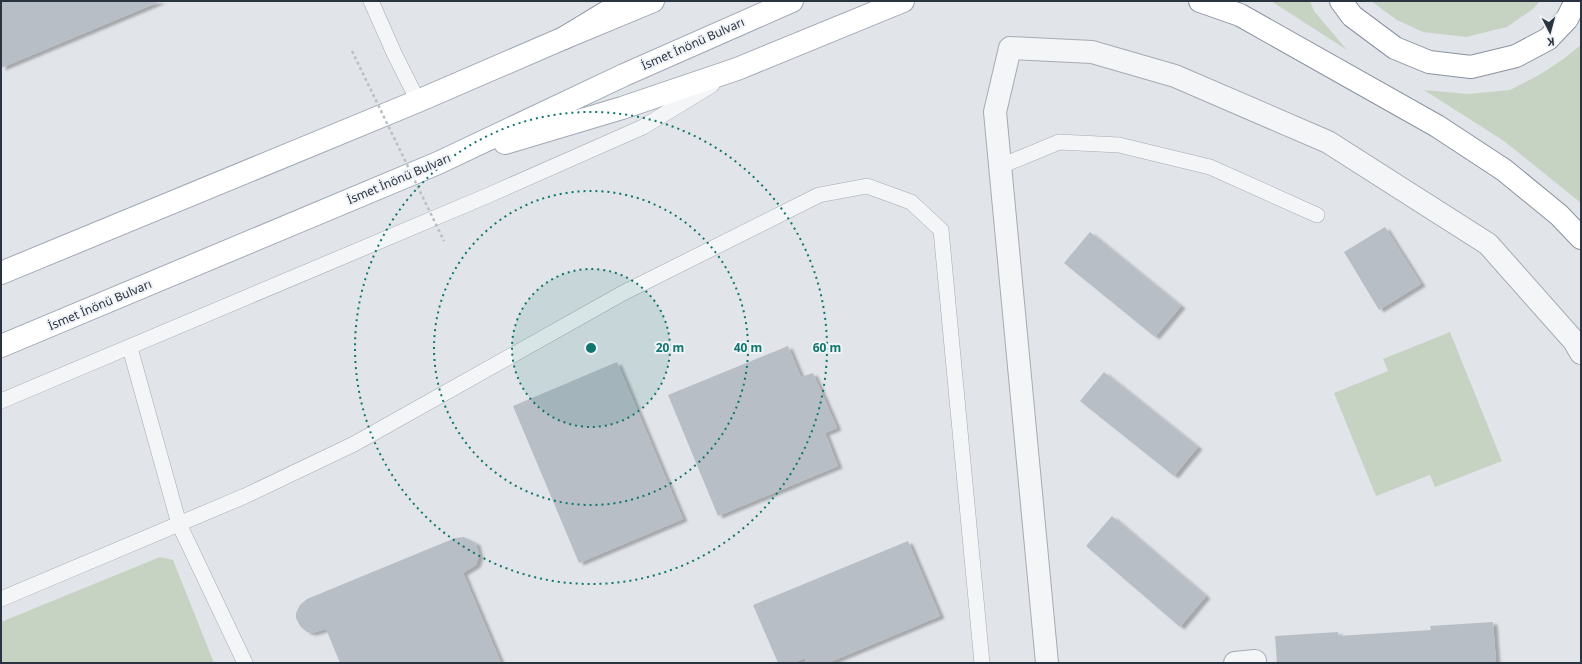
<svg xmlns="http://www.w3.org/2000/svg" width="1582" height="664" font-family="'Noto Sans',sans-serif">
<defs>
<filter id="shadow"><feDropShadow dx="4.5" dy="2.5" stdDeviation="1" flood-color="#0004"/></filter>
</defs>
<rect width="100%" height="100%" fill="#e1e4e9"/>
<!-- green -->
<path fill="#c7d3c2" d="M1271 1H1310L1314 11 1347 50Z
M1371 1H1540L1533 9 1507 27 1466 37 1423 32 1397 20Z
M1581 45V203L1504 141 1424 90 1468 94 1510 90 1539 75 1562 60Z
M1450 332 1502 461 1435 487 1430 475 1376 496 1334 393 1388 371 1383 359Z
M160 557 173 560 214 663H1V622Z"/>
<!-- building -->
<path fill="#b8bec6" filter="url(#shadow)" d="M1 1H161L1 68Z
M1385 227 1421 284 1379 310 1344 252Z
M1090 232 1181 306 1155 337 1064 263Z
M788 346 801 377 813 373 837 428 825 433 838 466 718 516 668 395Z
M617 362 683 519 579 563 513 406Z
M1104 372 1198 447 1174 476 1080 401Z
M1112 516 1206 596 1180 627 1086 546Z
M464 537 476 543 479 556 476 565 463 573 501 663H340L326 629 312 633 307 632 300 626 296 618V613L300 605 307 599 455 538Z
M908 541 940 616 828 663H807L805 658 793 663H778L753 605Z
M1493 622 1496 663H1277L1275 636 1338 632V636L1431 630 1430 626Z"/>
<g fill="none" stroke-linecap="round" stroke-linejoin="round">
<!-- service casing -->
<g stroke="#a6abb3" stroke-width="16">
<path id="service" d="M371 1 394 53 418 101
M1001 166 1059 142 1119 145 1210 167 1317 215
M130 348 179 524 245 663
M1 401 489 195 643 127 712 85
M1 599 245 496 354 444 623 293 819 195 867 186 911 202 941 230 982 663"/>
</g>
<!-- minor casing -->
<g stroke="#a6abb3" stroke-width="24">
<path id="minor" d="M1047 663 995 112 1010 48 1092 52 1175 76 1328 142 1488 244 1574 341 1581 353
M1235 663 1255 661V663"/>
</g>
<!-- primary casing -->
<g stroke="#a0a9b5" stroke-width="24">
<path id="primary" d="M505 143 622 108 737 69 903 1
M1 273 418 101 564 38 653 1
M1 346 438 163 624 75 792 1"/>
</g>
<!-- trunk casing -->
<g stroke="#89939f" stroke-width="24">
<path id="trunk" d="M1200 1 1240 15 1437 126 1504 170 1559 215 1581 238
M1341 1 1352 16 1395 48 1429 62 1471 67 1516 56 1548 39 1567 19 1576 1
M564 38 625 1"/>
</g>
<!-- service -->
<use href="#service" stroke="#f3f5f7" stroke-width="15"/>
<!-- minor -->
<use href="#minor" stroke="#f3f5f7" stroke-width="22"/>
<!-- primary -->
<use href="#primary" stroke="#fff" stroke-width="22"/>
<!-- trunk -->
<use href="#trunk" stroke="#fff" stroke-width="22"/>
<!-- path-bridge -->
<path stroke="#bbbfc4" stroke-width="2.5" stroke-dasharray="3 3" stroke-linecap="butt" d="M352 51 444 241"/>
</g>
<!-- distance rings -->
<circle cx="591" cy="348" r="79" fill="#0f766e" fill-opacity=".12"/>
<g fill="none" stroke="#0f766e" stroke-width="2" stroke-dasharray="2 4">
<circle cx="591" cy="348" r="79"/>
<circle cx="591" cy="348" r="157"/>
<circle cx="591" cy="348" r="236"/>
</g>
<g text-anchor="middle" stroke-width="4" stroke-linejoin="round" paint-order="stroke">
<!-- street labels -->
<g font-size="12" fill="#2a3340" stroke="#f0f3f7">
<text transform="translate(693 44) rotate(-24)" y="4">İsmet İnönü Bulvarı</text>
<text transform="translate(399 179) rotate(-23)" y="4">İsmet İnönü Bulvarı</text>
<text transform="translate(100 305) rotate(-23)" y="4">İsmet İnönü Bulvarı</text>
</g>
</g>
<circle cx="591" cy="348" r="6" fill="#0f766e" stroke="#f0f3f7" stroke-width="2"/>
<g font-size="12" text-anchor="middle" font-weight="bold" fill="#0f766e" stroke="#f0f3f7" stroke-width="4" stroke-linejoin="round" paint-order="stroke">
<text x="670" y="352">20 m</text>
<text x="748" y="352">40 m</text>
<text x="827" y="352">60 m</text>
</g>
<!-- border -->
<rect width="1582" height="664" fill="none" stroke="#2a3340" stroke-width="4"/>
<!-- north arrow -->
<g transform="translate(1550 32) rotate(174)" stroke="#f0f3f7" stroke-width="3" paint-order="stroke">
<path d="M0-3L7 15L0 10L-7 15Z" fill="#2a3340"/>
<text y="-6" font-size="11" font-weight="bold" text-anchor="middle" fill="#2a3340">K</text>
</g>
</svg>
